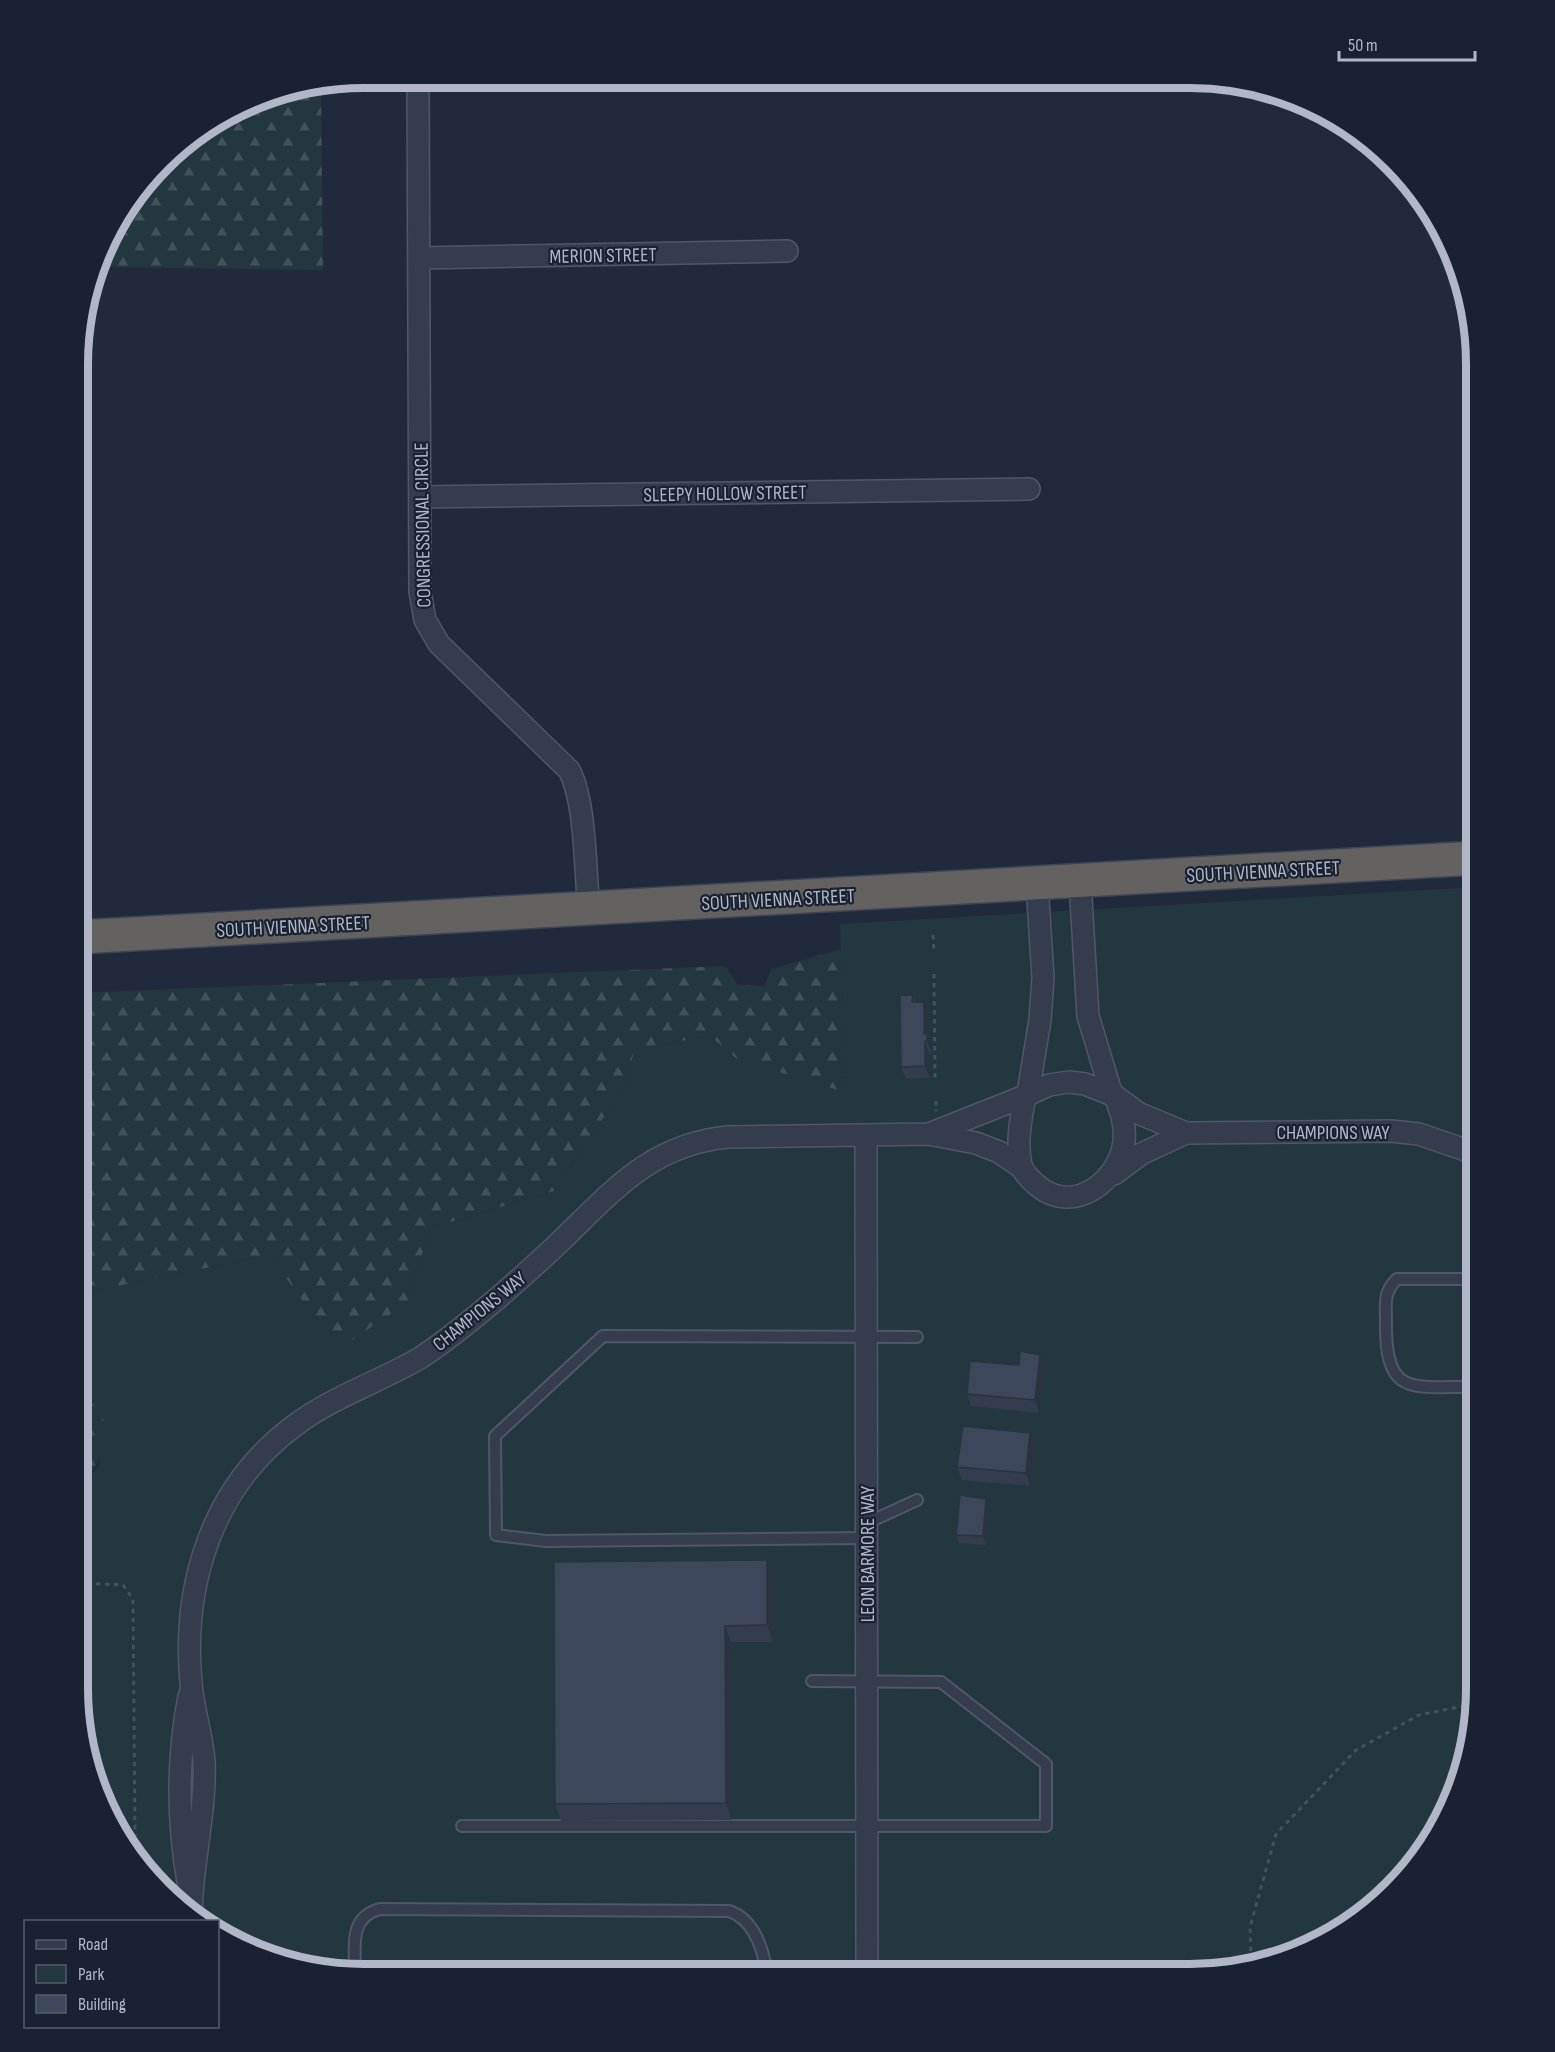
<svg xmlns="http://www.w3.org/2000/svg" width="1555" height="2052" font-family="'Sofia Sans Condensed',sans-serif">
<defs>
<pattern id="forest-firs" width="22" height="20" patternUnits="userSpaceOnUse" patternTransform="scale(1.5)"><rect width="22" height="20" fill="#23373e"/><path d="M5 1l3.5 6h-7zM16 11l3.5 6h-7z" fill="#415258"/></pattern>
</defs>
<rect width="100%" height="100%" fill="#21293d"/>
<!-- green -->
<path fill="#23373e" d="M1477 887 1476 1707 1462 1780 1429 1847 1380 1903 1318 1944 1191 1974 327 1972 218 1930V1922L200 1921 149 1877 108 1815 78 1688V1492L99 1465 102 1411 79 1393V1294L270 1255 337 1349 407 1303 430 1228 554 1191 623 1089 635 1049 710 1036 738 1059 845 1091 840 924Z"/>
<!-- forest -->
<path fill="url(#forest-firs)" d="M321 85 323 270 101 267 116 221 176 149 272 93Z
M841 949 845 1092 737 1059 710 1036 635 1049 623 1089 554 1191 430 1228 407 1303 337 1350 270 1255 79 1294V993L725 966 738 985 764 986 772 969Z
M79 1393 102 1411C108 1448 100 1463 78 1492Z"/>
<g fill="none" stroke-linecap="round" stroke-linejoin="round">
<!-- service casing -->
<g stroke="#505767" stroke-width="14">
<path id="service" d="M1477 1387C1413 1386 1385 1399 1386 1322 1386 1304 1383 1292 1397 1279H1477
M867 1523 917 1500
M867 1538 546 1541 496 1535 495 1436 603 1336 917 1337
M462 1826H1046V1764L941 1682 812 1681
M355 1972C355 1945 349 1917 380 1909L729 1911C754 1919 763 1949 767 1973"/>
</g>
<!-- minor casing -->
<g stroke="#505767" stroke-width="24">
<path id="minor" d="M418 78 420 592 425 620 439 644 569 770C586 801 585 872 589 910
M419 258 787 251
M420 497 1029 489
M1080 882 1088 1016 1111 1092
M1069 1082 1085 1084 1115 1096C1120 1110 1126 1125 1124 1141 1120 1180 1074 1216 1038 1186 1032 1181 1023 1173 1021 1165 1016 1143 1021 1118 1025 1096L1049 1085Z
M1028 1093 1040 1020 1043 978 1037 884
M1115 1096 1138 1113 1186 1133 1391 1131 1419 1134 1477 1154
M929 1134 1025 1096
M866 1136 867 1973
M1114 1174 1141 1154 1186 1133
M188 1882C177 1819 177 1759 189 1696
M191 1914C192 1862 206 1813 204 1761 202 1735 193 1709 191 1683 182 1584 212 1487 294 1426 332 1397 379 1382 420 1358 448 1340 474 1318 499 1297 523 1276 547 1255 570 1232 619 1184 656 1144 728 1137L928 1134 976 1143 999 1152 1021 1167"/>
</g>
<!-- trunk casing -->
<g stroke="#3d4454" stroke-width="36">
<path id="trunk" d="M79 937 1477 858"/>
</g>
<!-- path -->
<path stroke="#41545b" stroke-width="3" stroke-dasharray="4.5 4.5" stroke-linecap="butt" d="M933 935 934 951
M934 974 935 1078
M936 1101V1111
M78 1583 123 1585 133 1599 135 1836
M122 1837 135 1836V1855
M1251 1960 1250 1927 1276 1834 1356 1750 1419 1715 1464 1706 1476 1711"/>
<!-- service -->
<use href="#service" stroke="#353c4d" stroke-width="10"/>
<!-- minor -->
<use href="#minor" stroke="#353c4d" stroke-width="21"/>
<!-- trunk -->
<use href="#trunk" stroke="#636260" stroke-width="33"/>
</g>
<!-- wall -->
<path fill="#343d4f" d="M913 995 916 1002H924L928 1014 929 1037 932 1046V1054H929L930 1078 906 1079 901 1067Z
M1045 1367 1039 1413 971 1406 967 1394Z
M1030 1433 1035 1445 1030 1486 962 1480 957 1467Z
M986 1499 989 1507 986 1545 959 1543 956 1535Z
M767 1560 773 1577V1642H731L732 1820 561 1821 555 1804Z"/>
<!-- shaded-wall -->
<path fill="#2b3240" d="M924 1002 928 1014 929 1037 932 1046V1054L924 1034Z
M925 1041 929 1054 930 1078 925 1066Z
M1040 1355 1045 1367 1039 1413 1035 1400Z
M1030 1433 1035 1445 1030 1486 1026 1473Z
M986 1499 989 1507 986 1545 983 1536Z
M767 1560 773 1577V1642L767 1625Z
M725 1626 731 1642 732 1820 726 1803Z"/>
<!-- building -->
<path fill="#3d475c" stroke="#2b3240" stroke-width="1.5" d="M900 995H913L912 1002H924V1034H927V1041H925V1066L901 1067Z
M1020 1351 1040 1355 1035 1400 967 1394 970 1361 1019 1365Z
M963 1426 1030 1433 1026 1473 957 1467Z
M960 1495 986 1499 983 1536 956 1535Z
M767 1560V1625L725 1626 726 1803 555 1804 554 1562Z"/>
<g text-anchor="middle" stroke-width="4.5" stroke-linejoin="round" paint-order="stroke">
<!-- street labels -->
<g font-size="20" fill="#b1b7c8" stroke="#1a2131">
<text transform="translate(603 255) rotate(-1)" y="7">MERION STREET</text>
<text transform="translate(725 493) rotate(-1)" y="7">SLEEPY HOLLOW STREET</text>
<text transform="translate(422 525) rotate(-91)" y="7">CONGRESSIONAL CIRCLE</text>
<text transform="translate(1263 871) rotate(-3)" y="7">SOUTH VIENNA STREET</text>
<text transform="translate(778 899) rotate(-3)" y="7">SOUTH VIENNA STREET</text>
<text transform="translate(293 926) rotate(-3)" y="7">SOUTH VIENNA STREET</text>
<text x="1333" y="1139">CHAMPIONS WAY</text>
<text transform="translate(479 1311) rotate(-39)" y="7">CHAMPIONS WAY</text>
<text transform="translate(867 1554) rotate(-90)" y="7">LEON BARMORE WAY</text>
</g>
</g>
<!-- crop -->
<path d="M0 0H1555V2052H0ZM364 88H1190A276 276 0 0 1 1466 364V1688A276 276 0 0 1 1190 1964H364A276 276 0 0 1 88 1688V364A276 276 0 0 1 364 88Z" fill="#1a2131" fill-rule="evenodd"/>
<path fill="none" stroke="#b1b7c8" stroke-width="8" d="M364 88H1190A276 276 0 0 1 1466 364V1688A276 276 0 0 1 1190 1964H364A276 276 0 0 1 88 1688V364A276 276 0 0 1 364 88Z"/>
<!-- legend -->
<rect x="24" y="1920" width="195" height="108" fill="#1a2131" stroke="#565d6d" stroke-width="1.5"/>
<rect x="36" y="1940" width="30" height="9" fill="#353c4d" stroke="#565d6d" stroke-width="1.5"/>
<text x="78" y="1950" font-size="18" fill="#b1b7c8">Road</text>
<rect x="36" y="1965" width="30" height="18" fill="#23373e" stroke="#565d6d" stroke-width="1.5"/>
<text x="78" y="1980" font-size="18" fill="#b1b7c8">Park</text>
<rect x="36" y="1995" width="30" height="18" fill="#3d475c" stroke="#565d6d" stroke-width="1.5"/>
<text x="78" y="2010" font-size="18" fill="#b1b7c8">Building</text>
<!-- scale -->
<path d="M1339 51v9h136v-9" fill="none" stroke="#b1b7c8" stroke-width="3"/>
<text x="1348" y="51" font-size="18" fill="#b1b7c8" stroke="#1a2131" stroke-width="4.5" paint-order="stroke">50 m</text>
</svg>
